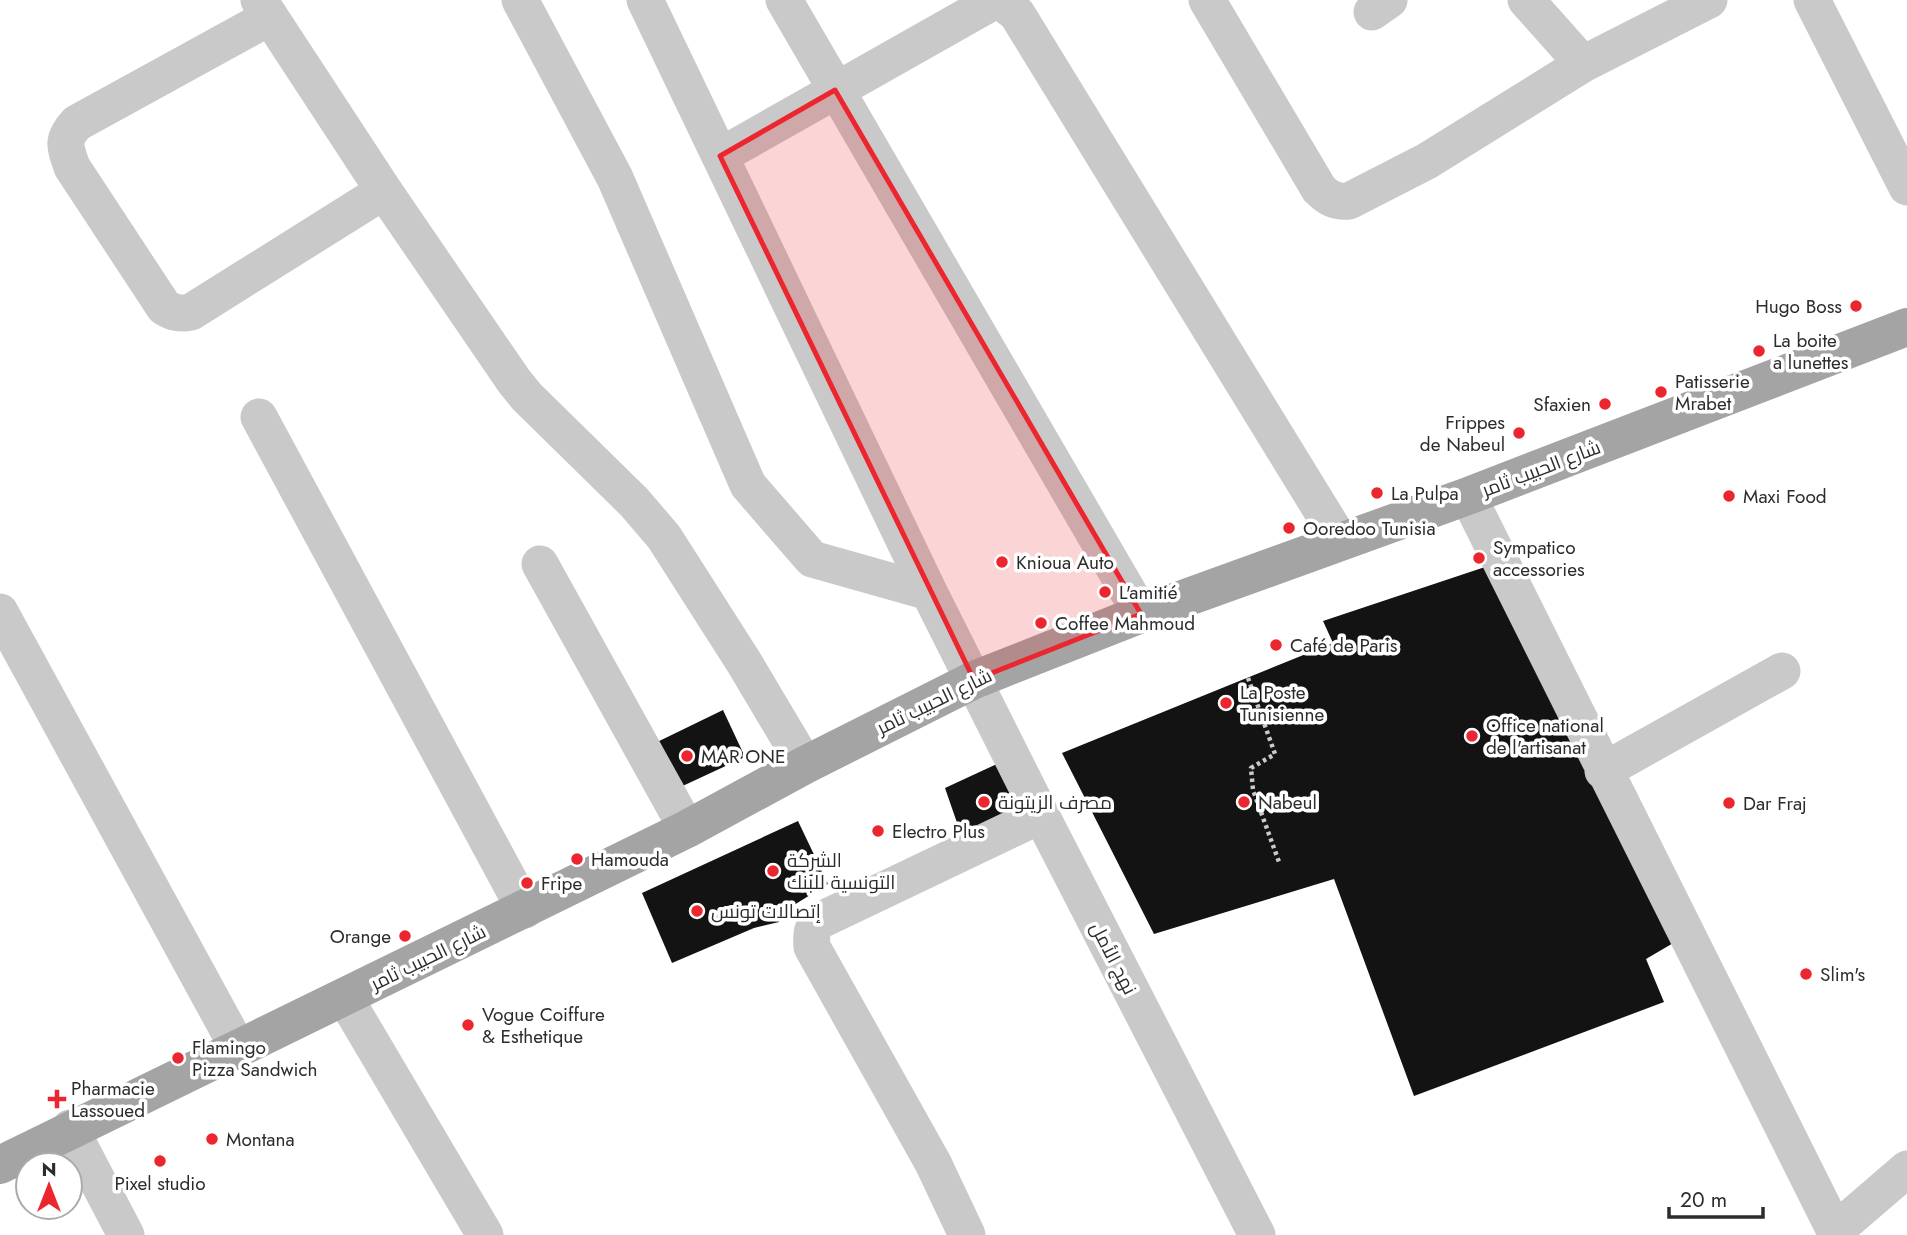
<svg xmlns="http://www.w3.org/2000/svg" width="1907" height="1235" font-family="Jost,Cairo,sans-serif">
<rect width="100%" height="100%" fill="#fff"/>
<!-- building -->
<path fill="#131313" d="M1485 567 1675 942 1646 959 1664 1002 1414 1096 1334 879 1154 934 1062 753 1333 643 1323 621Z
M723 710 745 757 674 790 651 745Z
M999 763 1025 816 964 843 945 788Z
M798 821 828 884 781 913 779 922 754 928 672 963 642 893Z"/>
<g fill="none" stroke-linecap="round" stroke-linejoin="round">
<!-- path -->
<path stroke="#c9c9c9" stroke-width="4.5" stroke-dasharray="3.5 3.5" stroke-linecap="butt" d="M1248 678 1275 754 1251 768 1253 790 1279 862"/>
<!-- minor -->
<path stroke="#c9c9c9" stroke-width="37" d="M259 0 384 191 514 381 527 397 634 502 664 537 745 664 805 765
M520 0 615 178 748 485 812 559 929 592
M645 0 929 592 1041 815 1257 1235
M784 0 1141 614
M999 0 1017 14 1341 542
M1207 0 1319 189C1329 199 1336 202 1349 201L1427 161 1583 64 1709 0
M1526 0 1583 64
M1812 0 1907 187
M1372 12 1389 0
M270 17 77 123C61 140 65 146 72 167L164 307C173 313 180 314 191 312L384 191
M720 156 996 0
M259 417 525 910
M1468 496 1837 1235
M540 564 687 829
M0 612 238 1048
M1603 771 1782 671
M345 998 485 1235
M70 1128 126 1235
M1835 1231 1907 1169
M967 1235 933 1163 812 947C811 934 811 928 821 920L1041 815"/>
<!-- major -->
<path stroke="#a4a4a4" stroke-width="38" d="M0 1165 687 829 805 765 974 680 1141 614 1468 496 1907 327"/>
</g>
<!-- marked area -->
<path fill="#eb262f" fill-opacity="0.2" stroke="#eb262f" stroke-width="5" stroke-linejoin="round" d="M835 90 1141 614 974 680 720 156Z"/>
<!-- markers -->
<g fill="#eb262f" stroke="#fff" stroke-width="2.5">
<circle cx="1856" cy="306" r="7"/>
<circle cx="1759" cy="351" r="7"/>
<circle cx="1661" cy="392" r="7"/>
<circle cx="1605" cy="404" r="7"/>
<circle cx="1519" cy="433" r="7"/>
<circle cx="1377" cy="493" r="7"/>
<circle cx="1729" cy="496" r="7"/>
<circle cx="1289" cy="528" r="7"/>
<circle cx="1479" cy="558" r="7"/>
<circle cx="1002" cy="562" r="7"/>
<circle cx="1105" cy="592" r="7"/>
<circle cx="1041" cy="623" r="7"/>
<circle cx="1276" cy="645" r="7"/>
<circle cx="1226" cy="703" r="7"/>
<circle cx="1472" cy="736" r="7"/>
<circle cx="687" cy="756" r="7"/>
<circle cx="984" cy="802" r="7"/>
<circle cx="1244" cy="802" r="7"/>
<circle cx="1729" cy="803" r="7"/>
<circle cx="878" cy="831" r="7"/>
<circle cx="577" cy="859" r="7"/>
<circle cx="773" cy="871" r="7"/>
<circle cx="527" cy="883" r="7"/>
<circle cx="697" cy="911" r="7"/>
<circle cx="405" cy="936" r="7"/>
<circle cx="1806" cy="974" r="7"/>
<circle cx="468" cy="1025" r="7"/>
<circle cx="178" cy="1058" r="7"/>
<path d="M53.5 1088.5h7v7h7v7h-7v7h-7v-7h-7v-7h7z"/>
<circle cx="212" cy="1139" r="7"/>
<circle cx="160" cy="1161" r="7"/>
</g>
<g text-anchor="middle" stroke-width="7" stroke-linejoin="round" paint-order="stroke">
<!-- poi labels -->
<g font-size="19" fill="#2c2c2c" stroke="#fff" text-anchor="start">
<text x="1842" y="313" text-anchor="end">Hugo Boss</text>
<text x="1773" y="347">La boite<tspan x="1773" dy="22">a lunettes</tspan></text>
<text x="1675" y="388">Patisserie<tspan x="1675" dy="22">Mrabet</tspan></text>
<text x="1591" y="411" text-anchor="end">Sfaxien</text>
<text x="1505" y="429" text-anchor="end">Frippes<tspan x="1505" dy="22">de Nabeul</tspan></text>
<text x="1391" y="500">La Pulpa</text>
<text x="1743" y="503">Maxi Food</text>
<text x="1303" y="535">Ooredoo Tunisia</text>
<text x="1493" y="554">Sympatico<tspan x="1493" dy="22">accessories</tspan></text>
<text x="1016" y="569">Knioua Auto</text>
<text x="1119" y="599">L'amitié</text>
<text x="1055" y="630">Coffee Mahmoud</text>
<text x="1290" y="652">Café de Paris</text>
<text x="1240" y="699">La Poste<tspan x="1240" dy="22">Tunisienne</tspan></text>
<text x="1486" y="732">Office national<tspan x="1486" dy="22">de l'artisanat</tspan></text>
<text x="701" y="763">MAR ONE</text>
<text x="998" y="809">مصرف الزيتونة</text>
<text x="1258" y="809">Nabeul</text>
<text x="1743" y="810">Dar Fraj</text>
<text x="892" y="838">Electro Plus</text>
<text x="591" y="866">Hamouda</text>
<text x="787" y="867">الشركة<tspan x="787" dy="22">التونسية للبنك</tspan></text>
<text x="541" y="890">Fripe</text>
<text x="711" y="918">إتصالات تونس</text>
<text x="391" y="943" text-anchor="end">Orange</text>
<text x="1820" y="981">Slim's</text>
<text x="482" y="1021">Vogue Coiffure<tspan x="482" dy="22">&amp; Esthetique</tspan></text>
<text x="192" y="1054">Flamingo<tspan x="192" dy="22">Pizza Sandwich</tspan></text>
<text x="71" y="1095">Pharmacie<tspan x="71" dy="22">Lassoued</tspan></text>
<text x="226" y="1146">Montana</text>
<text x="160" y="1190" text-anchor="middle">Pixel studio</text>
</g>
<!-- street labels -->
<g font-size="19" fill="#2c2c2c" stroke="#fff">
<text transform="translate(1541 468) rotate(-21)" y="7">شارع الحبيب ثامر</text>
<text transform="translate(934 701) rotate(-26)" y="7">شارع الحبيب ثامر</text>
<text transform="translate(428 957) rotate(-26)" y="7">شارع الحبيب ثامر</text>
<text transform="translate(1114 958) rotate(63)" y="7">نهج الأمل</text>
</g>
</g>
<!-- north arrow -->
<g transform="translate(49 1186)"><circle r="33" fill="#ffffff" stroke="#ababab" stroke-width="2"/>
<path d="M0-5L12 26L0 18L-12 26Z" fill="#eb262f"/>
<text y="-10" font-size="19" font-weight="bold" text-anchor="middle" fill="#2c2c2c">N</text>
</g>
<!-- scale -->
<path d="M1669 1207v10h94v-10" fill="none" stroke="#2c2c2c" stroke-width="3.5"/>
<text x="1680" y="1207" font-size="21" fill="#2c2c2c" stroke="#ffffff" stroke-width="5" paint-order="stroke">20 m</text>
</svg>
